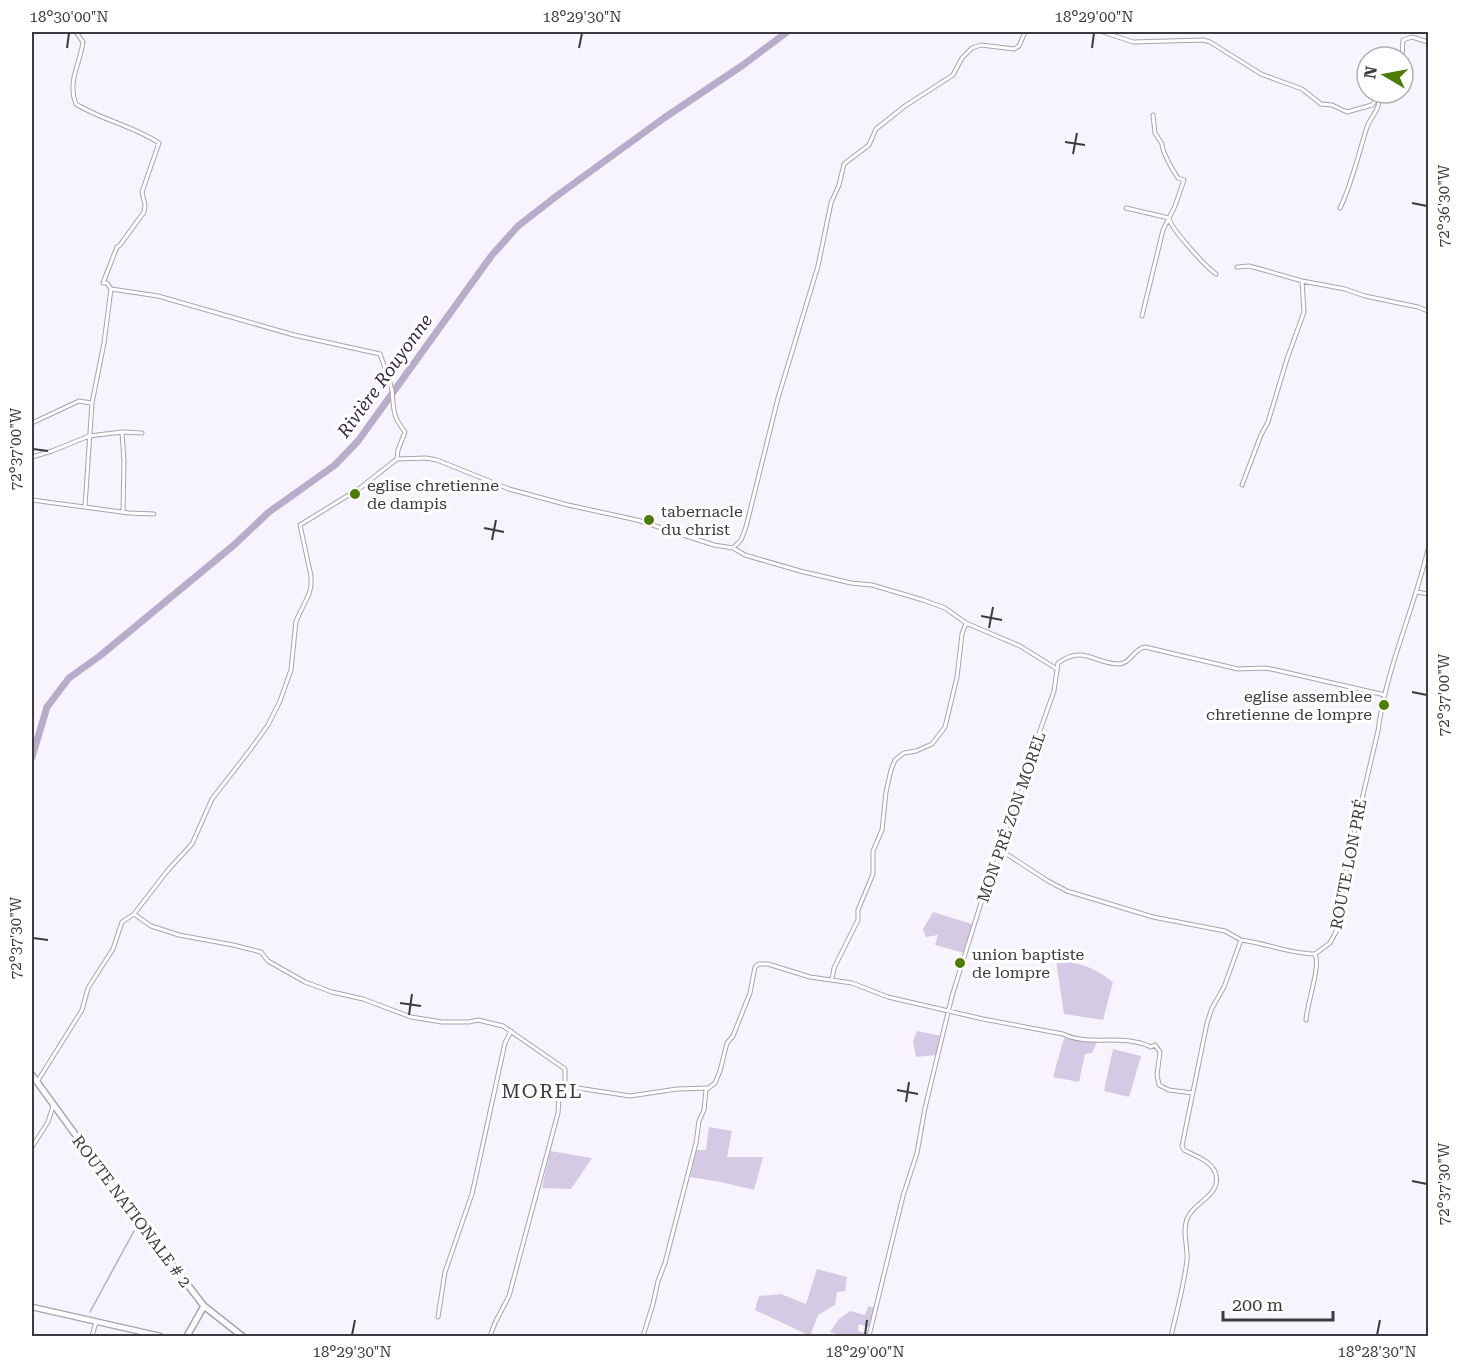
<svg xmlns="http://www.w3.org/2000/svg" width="1460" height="1368" font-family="'Roboto Serif',serif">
<rect width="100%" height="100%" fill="#f8f4ff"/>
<!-- green -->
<path fill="#d4cae4" d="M933 912 972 924 964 953 935 945 938 935 926 937 923 929Z
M1056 960C1081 963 1093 967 1113 982L1103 1020 1064 1014Z
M917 1031 942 1036 937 1055 916 1057 913 1041Z
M1064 1038 1097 1042 1092 1053 1085 1054 1079 1082 1053 1077Z
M1113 1049 1141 1056 1129 1097 1104 1091Z
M709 1127 732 1131 727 1157H763L754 1190 721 1182 690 1177 696 1150H706Z
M550 1151 592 1158 571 1189 542 1188Z
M817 1269 847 1277 845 1291 837 1292 835 1305 818 1315 810 1336 755 1310 759 1296 781 1294 806 1304Z
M868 1306 875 1308 870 1328 859 1324 858 1331 869 1334V1336H844L830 1332 839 1319 850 1311 865 1315Z"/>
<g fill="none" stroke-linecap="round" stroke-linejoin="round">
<!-- stream -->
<path stroke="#b7acca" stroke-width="1.5" d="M90 1312 134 1231"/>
<!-- river -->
<path stroke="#b7acca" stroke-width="7" d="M32 757 47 707 69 678 101 655 234 545 269 512 335 465 358 441 492 255 518 226 558 195 664 118 743 65 787 32"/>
<!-- street casing -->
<g stroke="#a7a4ae" stroke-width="5">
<path id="street" d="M76 32 83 42C80 64 67 82 76 104 102 120 133 126 159 143L142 192 145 205 144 212 120 245 117 247 103 283H107L111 289 158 296 294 335 380 354C383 363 391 383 392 391 394 410 392 415 405 432L398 450 397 459
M1103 32 1133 42 1203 40 1210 42 1261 74 1302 89 1321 104 1332 105 1347 112 1372 105 1381 93
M1402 57 1403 40 1412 37 1428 42
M1126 208 1169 218C1170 228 1206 267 1216 274
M1340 208C1351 187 1359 152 1367 127 1370 118 1382 107 1378 97
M1237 267 1249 266 1264 270 1302 281 1345 289 1365 296 1418 307 1428 311
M1142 316 1163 230 1175 206 1184 180 1178 178C1173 171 1162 152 1162 144L1155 133 1153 115
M32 423 79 401 91 403
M122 433 124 461 123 512
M32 457 52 451 89 436 122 432 142 433
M1242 485 1261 435 1268 422 1287 359 1304 312 1302 281
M32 500 129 513 154 514
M85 506 92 403 104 343 111 289
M733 548 741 540 746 527 778 398 818 266 831 203 839 185 844 164 869 145 876 129 905 106 953 75 962 58 972 48 981 45 1014 49 1019 46 1025 32
M1417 592 1428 594
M1002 851 1048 881 1067 891 1153 917 1225 931 1241 940
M134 914 151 926 179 935 233 945 261 952 268 961 305 982 332 992 363 999 411 1017 442 1022H469L478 1020 503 1026 565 1069V1086L559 1098 558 1113 509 1296 495 1323 490 1336
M832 979 834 968 858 920V910L873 874V851L882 830 886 792 891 770 895 760 904 753 916 751 932 744 945 727 957 677 962 634 966 623
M1306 1020C1307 1003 1321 966 1315 954
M37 1082 82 1010 88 988 113 949 122 922 134 914 168 870 192 844 212 799 250 750 268 725 280 701 291 670 296 621 309 594 311 586V576L300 525 360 488 397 459 426 458 437 460 509 489 568 505 637 520 714 545 733 548 745 555 800 571 851 583 872 585 923 600 945 608 966 623 1020 646 1057 669
M565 1086 630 1096 677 1089 707 1088
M32 1147 48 1122 53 1106
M438 1317 445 1272 472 1194 505 1043 511 1031
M92 1336 96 1322
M643 1336 653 1304 658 1281 665 1263 696 1143 699 1121 704 1110 706 1090 715 1083 720 1071 727 1043 733 1036 750 993 755 967 759 964H768L810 977 852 983 888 997 983 1019 1063 1034C1089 1047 1121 1033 1151 1047L1155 1045 1160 1052 1157 1075 1159 1085 1169 1090 1193 1093
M869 1336 903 1196 917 1153 925 1108 952 996 985 890 1009 834 1019 801 1038 736 1054 691 1058 663C1083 645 1094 663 1118 664 1131 664 1133 649 1145 647L1238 669 1265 668 1276 670 1385 695
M1171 1336C1177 1311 1184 1285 1187 1260 1188 1246 1182 1232 1187 1219 1193 1202 1221 1196 1216 1175 1213 1161 1195 1156 1184 1150L1182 1146 1207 1023 1212 1008 1224 987 1241 940C1266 943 1290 954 1315 954L1330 943 1339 926 1341 899 1350 850 1378 731C1386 668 1414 610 1428 549"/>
</g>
<!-- secondary casing -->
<g stroke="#a7a4ae" stroke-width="7">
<path id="secondary" d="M32 1307 160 1336"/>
</g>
<!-- primary casing -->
<g stroke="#a7a4ae" stroke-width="8">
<path id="primary" d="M32 1075 133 1214 204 1306 242 1336
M187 1336 204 1306"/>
</g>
<!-- street -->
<use href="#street" stroke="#fff" stroke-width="3"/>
<!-- secondary -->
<use href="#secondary" stroke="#fff" stroke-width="4.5"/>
<!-- primary -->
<use href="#primary" stroke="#fff" stroke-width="5"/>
</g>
<!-- ticks -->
<path fill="none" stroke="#3c3a3f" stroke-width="2" d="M67 48 69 33M579 48 582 33M1092 48 1094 33M1065 142 1085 145M1073 154 1077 133M1412 203 1427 206M33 449 48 451M484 528 504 532M492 540 496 520M981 616 1002 620M989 628 993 607M1412 692 1427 695M33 938 48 940M400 1003 421 1006M409 1015 412 994M897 1090 918 1094M906 1102 909 1082M1412 1181 1427 1184M352 1335 355 1320M865 1335 867 1320M1377 1335 1380 1320"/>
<!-- markers -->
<g fill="#4c7c03" stroke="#fff" stroke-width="2">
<circle cx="355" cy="494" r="6"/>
<circle cx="649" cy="520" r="6"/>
<circle cx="1384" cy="705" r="6"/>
<circle cx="960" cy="963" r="6"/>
</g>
<g text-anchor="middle" stroke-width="6" stroke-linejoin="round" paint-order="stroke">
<!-- poi labels -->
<g font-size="16" fill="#3c3a3f" stroke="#fff" text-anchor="start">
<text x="367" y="491">eglise chretienne<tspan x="367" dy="18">de dampis</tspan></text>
<text x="661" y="517">tabernacle<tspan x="661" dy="18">du christ</tspan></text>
<text x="1372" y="702" text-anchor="end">eglise assemblee<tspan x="1372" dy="18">chretienne de lompre</tspan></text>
<text x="972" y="960">union baptiste<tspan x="972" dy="18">de lompre</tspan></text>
</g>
<!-- street labels -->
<g font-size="16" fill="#3c3a3f" stroke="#fff">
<text transform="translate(1011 817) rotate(-71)" y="6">MON PRÉ ZON MOREL</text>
<text transform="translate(1348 864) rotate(-79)" y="6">ROUTE LON PRÉ</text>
<text transform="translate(132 1211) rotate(53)" y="6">ROUTE NATIONALE # 2</text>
</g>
<!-- water labels -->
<g font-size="18" font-style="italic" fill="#301f47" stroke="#fff">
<text transform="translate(385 376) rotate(-54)" y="6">Rivière Rouyonne</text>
</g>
<!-- quarter labels -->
<g font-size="20" letter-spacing="1.5" fill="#3c3a3f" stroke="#fff">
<text x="542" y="1098">MOREL</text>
</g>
</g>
<!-- border -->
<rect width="1460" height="1368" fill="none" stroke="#ffffff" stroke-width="66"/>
<!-- north arrow -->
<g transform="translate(1385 75) rotate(280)"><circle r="28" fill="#ffffff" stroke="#b1b0b2" stroke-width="1.5"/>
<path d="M0-4.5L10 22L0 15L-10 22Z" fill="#4c7c03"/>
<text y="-9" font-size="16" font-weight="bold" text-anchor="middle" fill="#3c3a3f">N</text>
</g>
<!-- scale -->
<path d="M1223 1311v9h110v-9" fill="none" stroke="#3c3a3f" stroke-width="3"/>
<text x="1232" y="1311" font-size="18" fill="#3c3a3f" stroke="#ffffff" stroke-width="4.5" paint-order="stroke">200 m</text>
<rect x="33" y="33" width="1394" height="1302" fill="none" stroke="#3c3a3f" stroke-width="2"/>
<g font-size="15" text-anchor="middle" fill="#3c3a3f">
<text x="69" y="22">18°30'00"N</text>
<text x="582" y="22">18°29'30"N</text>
<text x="1094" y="22">18°29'00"N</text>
<text transform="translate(1444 206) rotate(-90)" y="5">72°36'30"W</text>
<text transform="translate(16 449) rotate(-90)" y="5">72°37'00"W</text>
<text transform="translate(1444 695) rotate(-90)" y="5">72°37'00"W</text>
<text transform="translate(16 938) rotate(-90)" y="5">72°37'30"W</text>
<text transform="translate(1444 1184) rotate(-90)" y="5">72°37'30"W</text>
<text x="352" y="1357">18°29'30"N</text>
<text x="865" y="1357">18°29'00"N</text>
<text x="1377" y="1357">18°28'30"N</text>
</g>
</svg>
